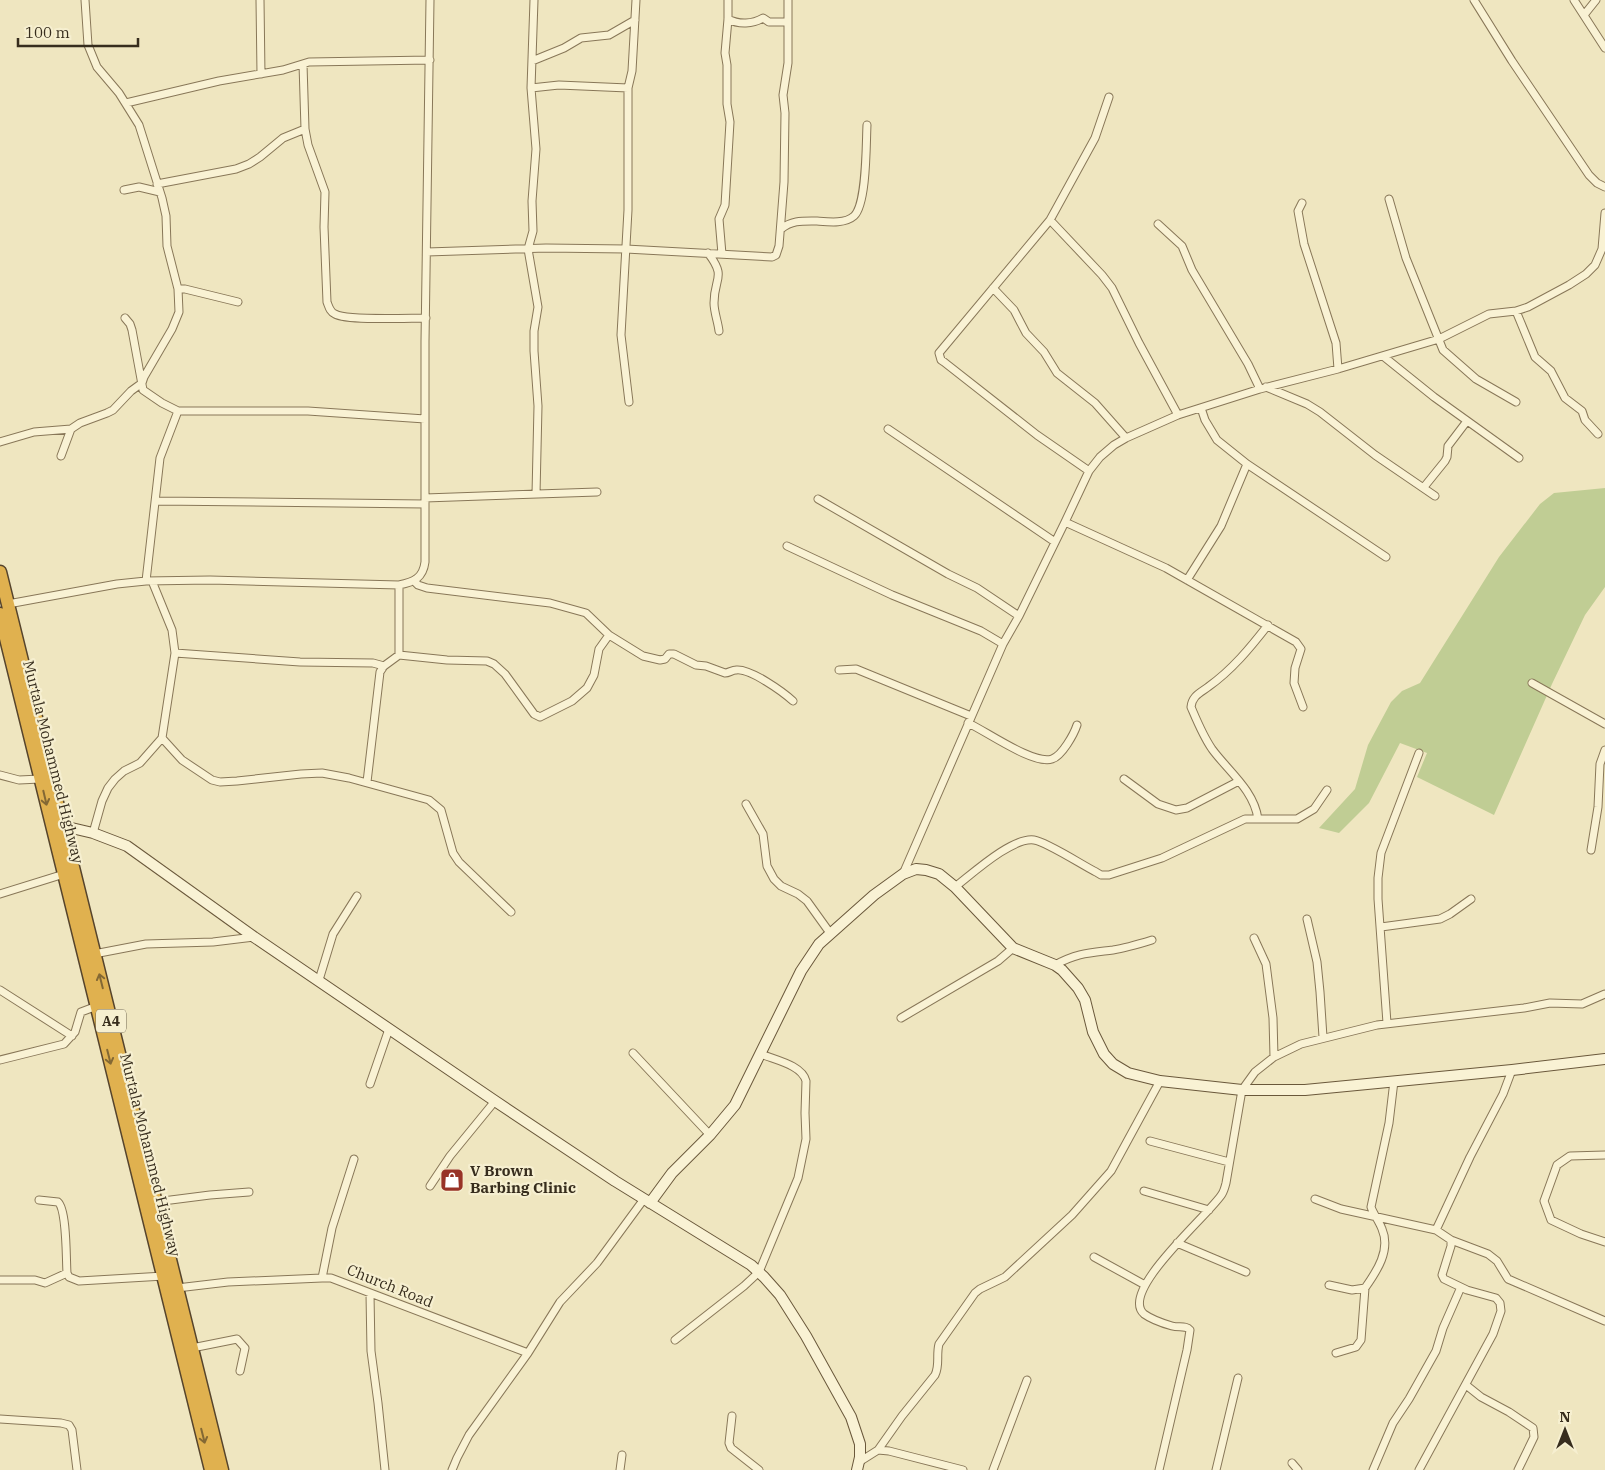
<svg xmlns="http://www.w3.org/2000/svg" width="1605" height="1470" font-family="'IBM Plex Serif',serif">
<rect width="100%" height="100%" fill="#efe6c0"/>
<!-- green -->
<path fill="#c0cd94" d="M1605 488V587L1585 615 1552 684 1494 815 1417 777 1427 753 1400 743 1369 803 1339 833 1319 828 1355 789 1368 745 1391 702 1402 691 1420 683 1499 557 1540 504 1554 493Z"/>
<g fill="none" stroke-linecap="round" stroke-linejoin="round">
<!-- street casing -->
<g stroke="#887758" stroke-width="9">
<path id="street" d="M85 0 88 45 97 67 119 93 139 125 162 198 166 216 167 246 178 289
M260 0 261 74
M534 0 531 88 536 149 532 201 533 231 528 249 538 307 534 331V351L538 406 536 494
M1474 0 1512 61 1589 175 1597 183 1605 187
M1574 0 1605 48
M1584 15 1596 0
M728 19C739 25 753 24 763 18L769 22H788
M532 61 564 48 581 38 609 35 635 20
M303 64 305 129 308 145 325 192 324 227 327 302C329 307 330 312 335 314 347 321 408 318 426 318
M531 88 559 85 628 88
M126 103 219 81 283 70 309 62 430 60
M157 184 236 169 249 164 260 157 283 138 305 129
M124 190 139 187 160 192
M1389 199 1406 258 1443 350 1476 379 1516 402
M1302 203 1298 211 1304 244 1336 343 1338 369
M1050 220 1102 275 1112 288 1139 343 1178 415
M1158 224 1182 246 1192 270 1248 364 1260 389
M781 229C792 220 803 221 817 221 829 222 845 224 854 216 867 204 866 143 867 125
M427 252 546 248 626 249 772 257 776 255 779 246 784 182 785 113 783 95 788 63V0
M708 253C727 278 714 277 714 303 714 312 718 322 719 331
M722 254 719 219 725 205 730 122 727 104V65L725 53 728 19V0
M993 288 1014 310 1026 333 1044 352 1057 373 1095 403 1126 438
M1516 311 1535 357 1551 371 1565 398 1582 411 1585 420 1598 434
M125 318 130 324 132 330 143 390 162 403 178 411H308L425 419
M1383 356 1434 397 1519 458
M1266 387 1307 404 1320 412 1375 455 1435 496
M629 402 621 335 628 210V88L632 71 636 0
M1201 408 1205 420 1217 440 1247 464 1386 557
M888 429 1055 542
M0 442 34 432 71 429
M61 456 71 429 80 423 107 413 113 410 131 391 142 383 144 377 172 329 179 312 178 289H185L238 302
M1089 471 1037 435 944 362 941 360 939 353 1050 220 1095 138 1109 97
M1424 487 1445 461 1447 457 1448 446 1467 421
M425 498 597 492
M818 499 948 574 977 588 1019 616
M156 501 425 504
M1065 522 1166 568 1296 642 1301 649 1295 668 1294 683 1303 707
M787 546 892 595 981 631 1003 644
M1187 580 1221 526 1247 464
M146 581 160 458 178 411
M414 581 418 585 427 588 550 603 586 613 609 635 643 656 660 660 665 659 669 654H674L696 665 706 666 725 673C729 673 732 670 736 670 750 668 783 692 793 701
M8 604 117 584 146 581 210 580 399 585C414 582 423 578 425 562V342L430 0
M175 653 300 662 373 663 384 666
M399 655V585
M839 670 856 669 971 716
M1532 683 1605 724
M968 723C986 731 1033 765 1052 759 1062 756 1074 734 1077 725
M162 738 182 760 212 780 220 782 237 781 301 774 322 773 349 778 429 800 441 810 453 853 459 862 511 912
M0 775 19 780 40 779
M1124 779 1158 804 1176 810 1187 808 1239 781
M367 782 380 672 384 666 399 655 447 660 487 661 494 664 505 674 534 714 540 717 572 701 587 688 594 675 599 649 609 635
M746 804 763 834 767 866 774 879 781 886 798 894 807 901 830 933
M1258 819C1254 790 1228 771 1212 749 1203 736 1197 721 1191 707 1192 696 1200 693 1208 687 1232 670 1250 648 1268 625
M93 833 102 801 108 788 115 779 124 771 140 763 162 738 175 653 172 630 152 581
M1591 850 1598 807 1600 764 1605 750
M903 874 1003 644 1019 616 1065 522 1089 471 1100 457 1114 445 1126 438 1178 415 1260 389 1338 369 1439 339 1489 314 1516 311 1528 307 1569 285 1586 274 1595 265 1602 249 1605 213
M955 887C972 874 1012 837 1034 840 1047 842 1082 865 1096 872L1101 875H1109L1162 858 1245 819H1297L1314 809 1327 790
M0 894 64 874
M1307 919 1317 962 1320 992 1323 1037
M1381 927 1440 919 1450 914 1471 899
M1254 938 1266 964 1273 1018 1274 1057
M94 954 146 944 213 942 254 937
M1055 965C1077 953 1089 953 1113 950 1126 948 1139 944 1152 940
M319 980 333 934 357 896
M0 990 72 1036
M901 1018 998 961 1013 948
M1387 1023 1378 899V878L1381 853 1419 753
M633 1053 710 1135
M0 1060 64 1044 75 1032 81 1012 97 1006
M370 1084 389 1029
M1150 1141 1229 1162
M1605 1155 1570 1156 1557 1165 1544 1201 1551 1220 1581 1234 1605 1242
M430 1186 450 1156 495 1101
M1144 1191 1209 1210
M1315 1199 1341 1209 1436 1230 1451 1240V1246L1442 1275 1444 1279 1467 1290 1496 1298 1500 1303 1501 1311 1493 1334 1419 1470
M39 1200 58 1202C67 1210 66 1259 67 1273L69 1277 79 1281 164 1276
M155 1202 210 1195 249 1192
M1436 1230 1470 1157 1503 1094 1512 1070
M1451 1240 1488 1254 1497 1261 1508 1279 1605 1321
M1177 1243 1246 1272
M1094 1257 1145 1285
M322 1278 332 1228 354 1159
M0 1280H35L45 1283 67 1273
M1329 1285 1352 1290 1365 1288C1377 1271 1391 1250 1382 1229 1379 1221 1374 1215 1371 1207L1389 1123 1394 1081
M177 1288 228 1282 322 1278H331L528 1353
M370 1294 371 1351 378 1403 385 1470
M675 1340 744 1286 759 1272 798 1178 806 1139 805 1113 806 1081C802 1065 775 1060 761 1054
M192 1348 237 1339 245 1348 240 1371
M1336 1353 1356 1347 1361 1340 1365 1288
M1466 1385 1481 1397 1509 1412 1533 1428 1534 1437 1518 1470
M732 1416 729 1443 731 1448 759 1470
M0 1419 61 1423 69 1425 72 1430 77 1470
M878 1450 902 1416 935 1375C940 1365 936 1355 939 1344L975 1293 980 1289 1005 1277 1072 1215 1111 1171 1160 1081
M859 1462 878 1450 889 1451 963 1470
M1292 1463 1298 1470
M452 1470 457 1458 469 1435 528 1353 560 1302 597 1263 644 1199
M620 1470 622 1455
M993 1470 1027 1380
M1159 1470 1187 1350 1190 1330C1186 1325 1179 1328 1172 1326 1165 1324 1151 1319 1144 1314 1118 1291 1211 1213 1222 1194 1224 1191 1225 1187 1226 1183L1242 1090 1255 1072 1274 1057 1301 1044 1377 1025 1524 1008 1550 1003 1582 1004 1605 994
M1216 1470 1238 1378
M1373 1470 1393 1423 1409 1399 1436 1351 1443 1328 1461 1287"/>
</g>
<!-- secondary casing -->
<g stroke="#6a583b" stroke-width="12">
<path id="secondary" d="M63 826 93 833 127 846 254 937 495 1101 615 1181 751 1265 764 1277 780 1295 806 1336 851 1417 860 1444V1457L857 1470
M650 1203 672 1173 710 1135 735 1105 801 971 819 944 874 895 903 874 916 869 926 870 939 874 955 887 1013 948 1055 965 1062 970 1078 988 1085 1000 1093 1032 1104 1054 1113 1064 1128 1073 1160 1081 1242 1090H1305L1512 1070 1605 1059"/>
</g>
<!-- highway casing -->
<g stroke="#56442c" stroke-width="15">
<path id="highway" d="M0 572 222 1470
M0 614 211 1470"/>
</g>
<!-- street -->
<use href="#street" stroke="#f9f2d4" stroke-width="7"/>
<!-- secondary -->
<use href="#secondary" stroke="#f9f2d4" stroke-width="10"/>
<!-- highway -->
<use href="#highway" stroke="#e0b14f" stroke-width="12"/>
</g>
<!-- one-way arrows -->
<defs><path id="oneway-shaft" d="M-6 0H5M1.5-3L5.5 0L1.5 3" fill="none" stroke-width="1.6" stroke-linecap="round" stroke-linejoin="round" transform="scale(1.25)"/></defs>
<g stroke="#836834">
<use href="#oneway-shaft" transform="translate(45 798) rotate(77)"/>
<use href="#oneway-shaft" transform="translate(101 981) rotate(-104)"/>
<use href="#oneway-shaft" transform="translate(109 1057) rotate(76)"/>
<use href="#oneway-shaft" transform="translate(203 1436) rotate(76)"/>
</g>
<!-- icons -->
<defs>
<g id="shop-square" transform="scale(1.25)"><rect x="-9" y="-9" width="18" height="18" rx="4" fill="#983327" stroke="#f6efd0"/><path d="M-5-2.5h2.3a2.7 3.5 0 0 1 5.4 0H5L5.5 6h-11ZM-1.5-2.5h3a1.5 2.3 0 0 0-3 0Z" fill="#fff"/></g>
</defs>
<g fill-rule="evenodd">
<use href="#shop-square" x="452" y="1180"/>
</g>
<g text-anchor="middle" stroke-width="4.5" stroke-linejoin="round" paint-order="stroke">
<!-- shield labels -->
<rect fill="#f6efd0" stroke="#706753" stroke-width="1" x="96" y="1009.5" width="30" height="23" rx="4"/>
<g font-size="14" font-weight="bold" fill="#372d1d">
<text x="111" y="1026">A4</text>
</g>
<!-- street labels -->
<g font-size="15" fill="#372d1d" stroke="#f6efd0">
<text transform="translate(53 762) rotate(76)" y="5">Murtala Mohammed Highway</text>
<text transform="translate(150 1155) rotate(76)" y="5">Murtala Mohammed Highway</text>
<text transform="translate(390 1286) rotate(22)" y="5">Church Road</text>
</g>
<!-- poi labels -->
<g font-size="15" font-weight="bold" fill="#372d1d" stroke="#f6efd0" text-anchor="start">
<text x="470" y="1176">V Brown<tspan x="470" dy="17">Barbing Clinic</tspan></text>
</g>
</g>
<!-- north arrow -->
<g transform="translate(1565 1430)" stroke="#f6efd0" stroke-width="4" paint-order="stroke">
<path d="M0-4L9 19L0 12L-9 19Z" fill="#372d1d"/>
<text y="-8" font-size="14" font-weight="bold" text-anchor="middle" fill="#372d1d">N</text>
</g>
<!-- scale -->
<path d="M18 38v8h120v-8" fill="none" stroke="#372d1d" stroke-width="2.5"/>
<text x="25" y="38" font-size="15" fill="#372d1d" stroke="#f6efd0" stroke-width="4" paint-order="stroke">100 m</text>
</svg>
